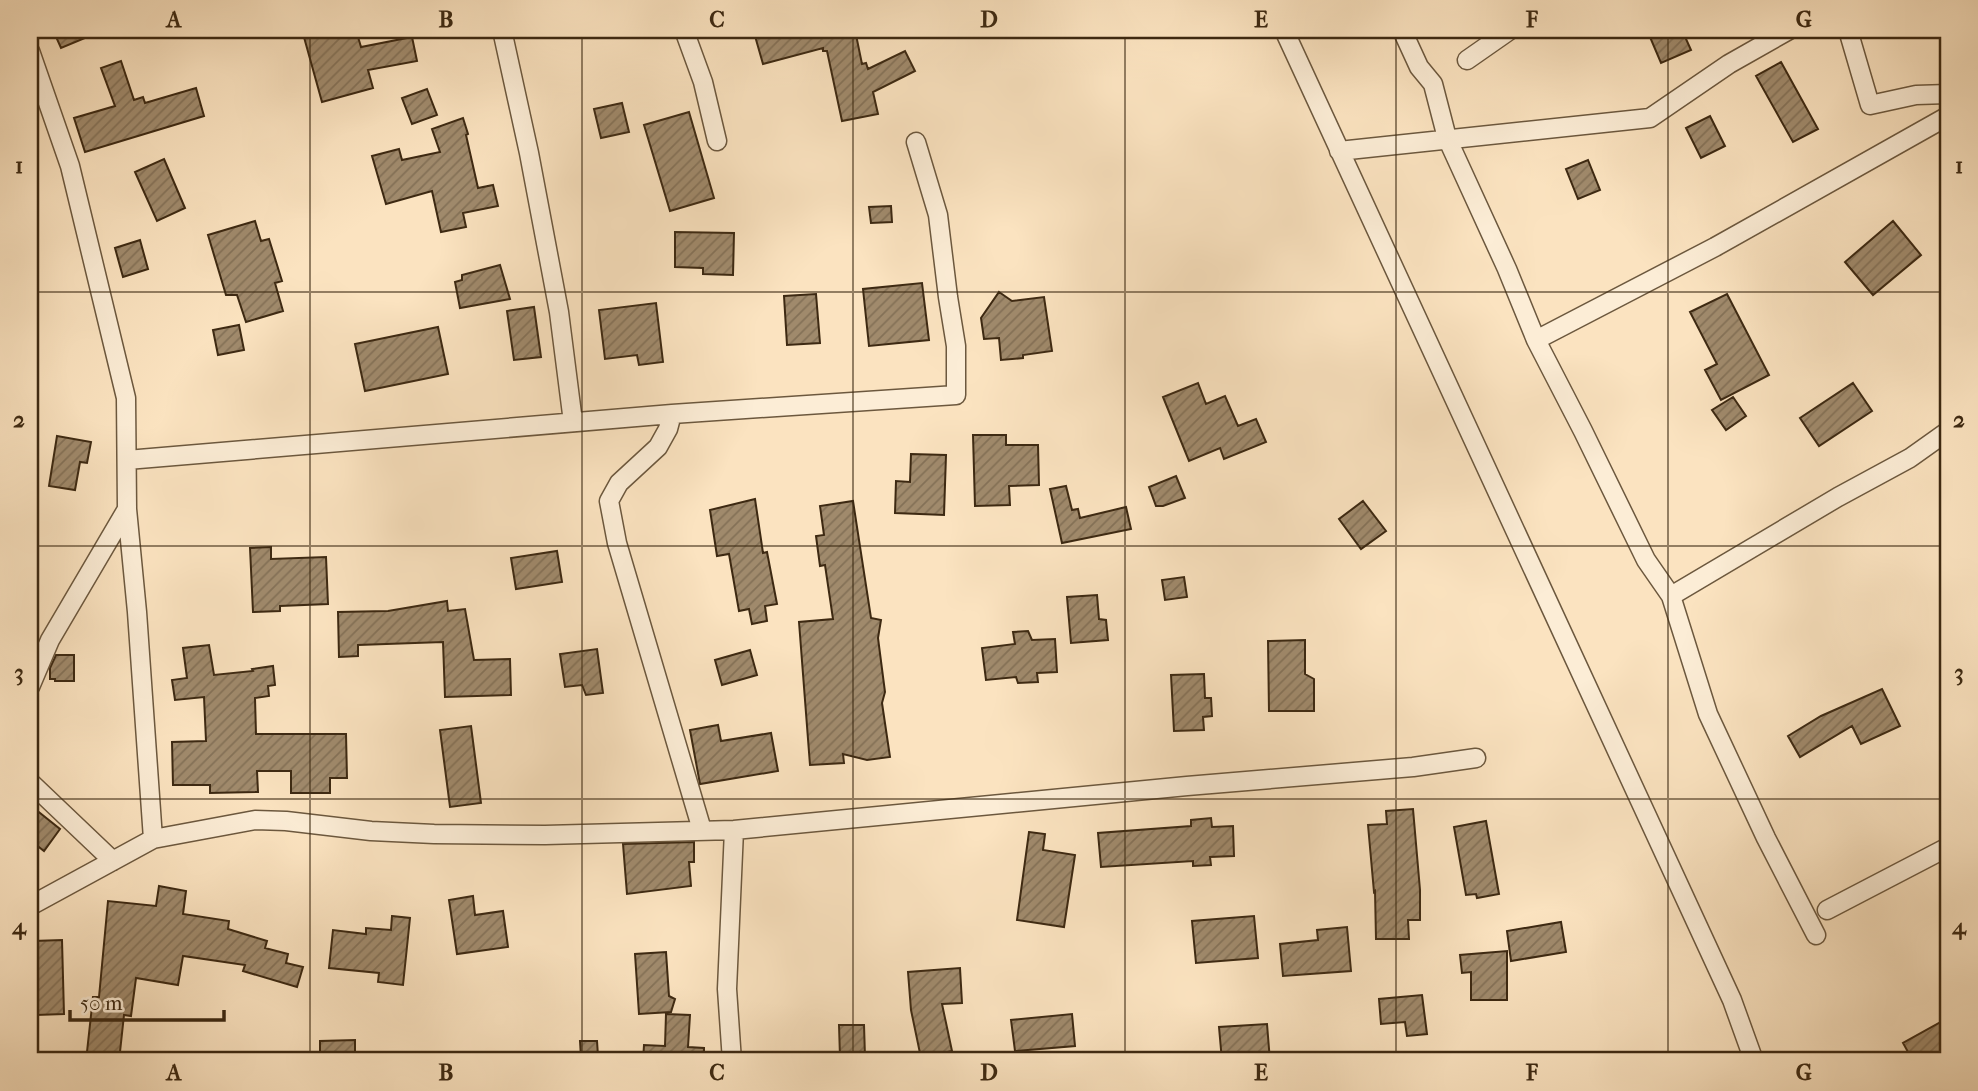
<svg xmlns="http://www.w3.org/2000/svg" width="1978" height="1091" font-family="'IM FELL French Canon',serif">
<defs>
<pattern id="building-hatch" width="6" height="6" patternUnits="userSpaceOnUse" patternTransform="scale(1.75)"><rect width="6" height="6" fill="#a08a6c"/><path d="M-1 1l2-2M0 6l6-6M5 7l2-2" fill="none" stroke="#847157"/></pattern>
</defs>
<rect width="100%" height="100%" fill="#fbe3c0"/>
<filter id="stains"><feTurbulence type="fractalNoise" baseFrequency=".00286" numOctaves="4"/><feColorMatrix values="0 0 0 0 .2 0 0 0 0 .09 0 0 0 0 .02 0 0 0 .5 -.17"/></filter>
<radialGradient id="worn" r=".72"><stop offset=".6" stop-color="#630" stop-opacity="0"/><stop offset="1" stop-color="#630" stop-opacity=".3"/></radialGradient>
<!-- building -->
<path fill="url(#building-hatch)" stroke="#3d2912" stroke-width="2" d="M53 30H104L61 48Z
M302 30H356L361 47 412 37 417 61 368 70 373 88 322 102Z
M778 30H855L862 64 866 63 868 69 905 51 915 71 873 92 878 114 842 121 827 51H823V48L763 64 755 36Z
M1647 30H1682L1691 50 1661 63Z
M121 61 134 100 143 97 145 103 196 88 204 116 85 152 74 118 115 106 101 68Z
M1781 62 1818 129 1793 142 1756 76Z
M427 89 437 115 412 124 402 98Z
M622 103 629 132 601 138 594 109Z
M689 112 714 198 670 211 644 125Z
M1710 116 1725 146 1701 158 1686 128Z
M463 118 468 134 466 135 478 188 493 185 498 206 463 213 466 227 441 232 432 191 386 204 372 156 399 149 402 160 440 152 432 129Z
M164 159 185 208 157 221 135 172Z
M1588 160 1600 190 1578 199 1566 169Z
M891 206 892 222 871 223 869 207Z
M255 221 261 241 269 239 282 281 275 283 283 311 246 322 237 295H226L208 235Z
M1893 221 1921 255 1873 295 1845 262Z
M675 232 734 233 733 275 703 274V268L675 267Z
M140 240 148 269 123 277 115 248Z
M500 265 510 299 460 308 455 282 462 280V275Z
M922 283 929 340 869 346 863 289Z
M999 292 1012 301 1044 297 1052 351 1023 355V358L1001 360 999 338 984 339 981 318Z
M816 294 820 343 787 345 784 296Z
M1727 294 1769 375 1721 400 1705 370 1717 364 1690 312Z
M656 303 663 362 639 365 637 355 605 359 599 310Z
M534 307 541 357 514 360 507 311Z
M239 325 244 350 218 355 213 330Z
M438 327 448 374 365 391 355 344Z
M1198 383 1206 404 1225 396 1238 426 1256 419 1266 442 1224 459 1220 448 1189 461 1163 397Z
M1853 383 1872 411 1819 446 1800 418Z
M1733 397 1746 416 1726 430 1712 410Z
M973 435H1006V445H1038L1039 485 1009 486 1010 505 975 506Z
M57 436 91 442 87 463 80 462 75 490 49 486Z
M911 454 946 455 944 515 895 513 896 481 910 482Z
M1176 476 1185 498 1163 506H1156L1149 487Z
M1066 486 1072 510 1078 509 1080 518 1126 507 1131 529 1062 543 1050 489Z
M755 499 763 553 767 552 777 604 765 606 767 621 752 624 749 609 739 611 729 554 717 556 710 510Z
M853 501 871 618 881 620 878 638 885 692 882 703 890 757 867 760 843 754 844 763 810 765 799 622 833 619 825 565 820 566 816 536 824 535 820 506Z
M1363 501 1386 531 1361 549 1339 519Z
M271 547V559L326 557 328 604 280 606V611L253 612 250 548Z
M557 551 562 582 516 589 511 558Z
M1184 577 1187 597 1165 600 1162 580Z
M1097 595 1099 619 1106 620 1108 640 1071 643 1067 597Z
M447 601 448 611 465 609 474 660 510 659 511 695 445 697 443 642 358 645V656L339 657 338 612 388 611Z
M1028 631 1032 640 1055 639 1057 672 1037 673 1038 682 1018 683 1016 677 986 680 982 648 1015 644 1013 632Z
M1305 640V674L1314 679V711H1269L1268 641Z
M209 645 214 675 253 671 252 669 273 666 275 685 268 686 269 696 255 698 256 734H346L347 778H330V793H291V771H257L258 792 210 793V785H173L172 742 206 741 204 697 175 700 172 680 187 678 183 648Z
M597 649 603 693 586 695 582 685 565 687 560 654Z
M750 650 757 675 722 685 715 660Z
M56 655H74V681H55V679H50V668Z
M1204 674 1205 698H1211L1212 716 1203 717 1204 730 1174 731 1171 675Z
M1882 689 1900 726 1861 744 1852 726 1800 757 1788 736 1821 716Z
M718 725 721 741 771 733 778 771 700 784 690 730Z
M471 726 481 803 450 807 440 730Z
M30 805 60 829 44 851 30 840Z
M1413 809 1420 890V920H1408L1409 939H1376L1375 891 1374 892 1368 825 1387 824 1386 811Z
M1211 818 1212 827 1233 826 1234 856 1210 857 1211 865 1193 866V861L1101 867 1098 833 1191 826V820Z
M1486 821 1499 894 1477 898 1476 894 1466 895 1454 827Z
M1029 832 1045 834 1043 850 1075 855 1064 927 1017 920Z
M694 842V862H689L691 886 627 894 623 844Z
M159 886 186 891 183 914 229 921 228 929 267 941 265 948 288 954 286 963 303 967 297 987 243 971 245 965 183 956 178 985 136 978 131 1016 124 1015 119 1061H86L93 997H99L108 901 156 906Z
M473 896 475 915 503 911 508 947 457 954 449 900Z
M392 916 410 918 403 985 378 982 379 973 329 968 333 930 366 934V928L391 930Z
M1254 916 1258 958 1196 963 1192 921Z
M1561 922 1566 952 1511 961 1507 931Z
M1347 927 1351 971 1283 976 1280 944 1318 940 1317 930Z
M62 940 64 1014 36 1015 33 941Z
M1507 951V1000H1471V972L1462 973 1460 955Z
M666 952 669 996 675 999 671 1012 639 1014 635 954Z
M960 968 962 1003 942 1004 952 1051 921 1058 911 1010 908 972Z
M1422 995 1427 1034 1407 1036 1405 1022 1381 1024 1379 999Z
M666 1014 690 1015 688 1047 704 1048V1061H643L644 1045 665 1046Z
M1072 1014 1075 1046 1015 1051 1011 1020Z
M1948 1018V1057L1941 1061H1913L1903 1043Z
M1267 1024 1270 1061H1222L1219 1027Z
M839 1025H864L865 1057H840Z
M355 1040V1057L320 1058V1041Z
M580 1041H597L598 1056 581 1058Z"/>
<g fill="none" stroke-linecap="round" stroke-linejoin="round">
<!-- minor casing -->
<g stroke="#6c583e" stroke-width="21">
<path id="minor" d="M502 30 529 153 559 312 573 422
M684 30 703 82 717 141
M1284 30 1732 1000 1754 1061
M1402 30 1419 67 1433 84 1447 138 1507 269 1536 340 1583 431 1646 560 1671 596 1708 714 1766 838 1816 935
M1848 30 1870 105 1916 95 1948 94
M30 51 70 166 126 398 127 509 137 612 153 839
M1467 60 1510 30
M1339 151 1650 118 1729 64 1789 30
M1536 340 1715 247 1948 116
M672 414 668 429 658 447 619 483 609 501 617 543 702 830
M127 460 672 414 956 395V346L948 297 938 215 916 142
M1671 596 1838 497 1910 458 1948 431
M30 687 50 640 127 509
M30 782 113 861
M30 906 153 839 255 820 286 821 371 831 434 834 545 835 734 830 1187 786 1413 767 1476 758
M1827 910 1948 847
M732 1061 727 989 734 830"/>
</g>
<!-- minor -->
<use href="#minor" stroke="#fcedd6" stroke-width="18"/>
</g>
<!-- grid -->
<path fill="none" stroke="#3d2912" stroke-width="2" stroke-opacity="0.55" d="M310 30V1061M582 30V1061M853 30V1061M1125 30V1061M1396 30V1061M1668 30V1061M30 292H1948M30 546H1948M30 799H1948"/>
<!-- margin -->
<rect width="1978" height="1091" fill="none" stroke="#fbe3c0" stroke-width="77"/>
<!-- scale -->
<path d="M70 1010v10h154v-10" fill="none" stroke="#3d2912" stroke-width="3.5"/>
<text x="80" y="1010" font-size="21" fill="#3d2912" stroke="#fcedd6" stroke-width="5" paint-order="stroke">50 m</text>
<rect x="38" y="38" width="1902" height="1014" fill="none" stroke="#3d2912" stroke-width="2.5"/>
<g font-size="23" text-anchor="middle" font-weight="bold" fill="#3d2912">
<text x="174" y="27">A</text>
<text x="446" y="27">B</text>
<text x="717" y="27">C</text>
<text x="989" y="27">D</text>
<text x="1261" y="27">E</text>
<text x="1532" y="27">F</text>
<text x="1804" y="27">G</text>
<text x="19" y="173">1</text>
<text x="1959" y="173">1</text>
<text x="19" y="427">2</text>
<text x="1959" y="427">2</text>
<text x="19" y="680">3</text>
<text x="1959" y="680">3</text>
<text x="19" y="934">4</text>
<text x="1959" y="934">4</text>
<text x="174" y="1080">A</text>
<text x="446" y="1080">B</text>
<text x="717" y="1080">C</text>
<text x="989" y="1080">D</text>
<text x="1261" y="1080">E</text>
<text x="1532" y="1080">F</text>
<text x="1804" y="1080">G</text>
</g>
<rect width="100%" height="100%" filter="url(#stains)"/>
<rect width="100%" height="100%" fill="url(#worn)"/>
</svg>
